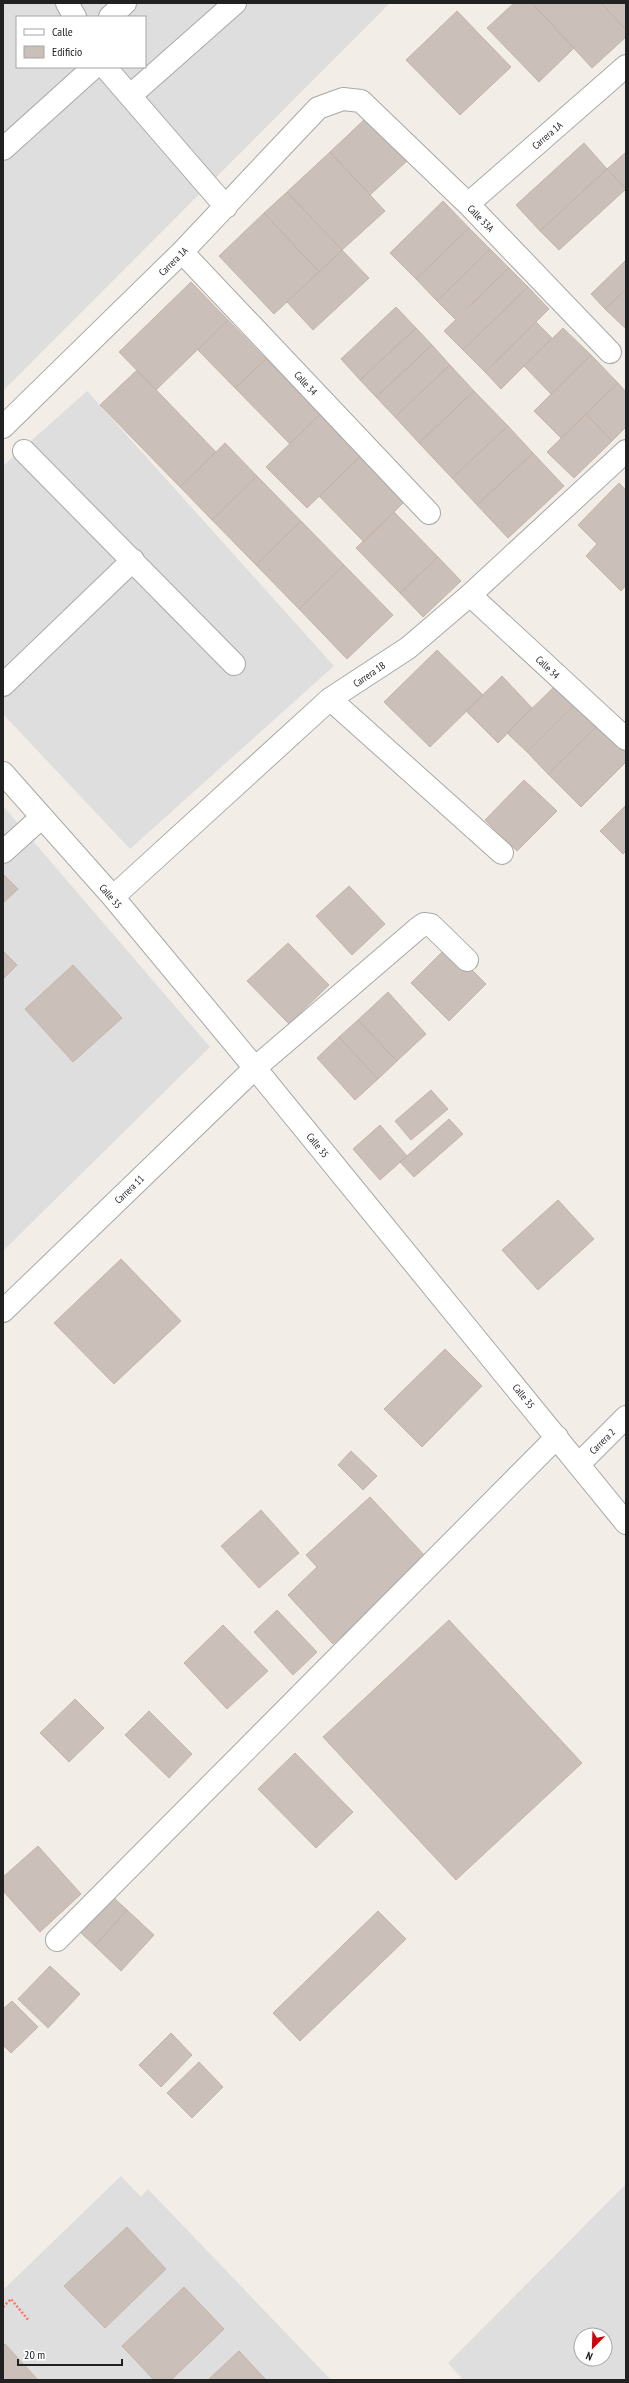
<svg xmlns="http://www.w3.org/2000/svg" width="629" height="2383" font-family="'PT Sans Narrow',sans-serif">
<rect width="100%" height="100%" fill="#f2eee7"/>
<!-- residential -->
<path fill="#dfdede" fill-rule="evenodd" d="M3 3H390L3 391ZM17 17H145V67H17Z
M87 391 334 666 130 849 3 714V466Z
M3 806 210 1047 3 1251Z
M121 2176 141 2197 148 2189 331 2380H3V2290Z
M626 2184V2380H463L448 2363ZM581 2335H605V2359H581Z"/>
<!-- building -->
<path fill="#cbc0b9" stroke="#c6b3a8" d="M514 3H532L574 48 539 82 487 28Z
M532 3H601L626 30V37L592 68Z
M601 3H626V30Z
M457 11 511 67 460 115 406 60Z
M367 117 408 160 370 195 330 152Z
M584 143 607 169 540 231 516 205Z
M330 152 385 211 342 250 287 192Z
M626 152V189L607 169Z
M607 169 626 189 559 250 540 231Z
M287 192 342 250 319 272 264 213Z
M443 201 469 228 416 279 390 253Z
M264 213 319 272 274 314 219 256Z
M469 228 490 249 437 301 416 279Z
M490 249 509 268 455 319 437 301Z
M342 250 369 278 313 330 287 302Z
M626 260V289L605 309 591 294Z
M509 268 528 287 463 350 444 331Z
M191 282 228 320 156 390 119 352Z
M528 287 549 309 485 372 463 350Z
M626 289V329L605 309Z
M396 307 416 328 360 380 341 359Z
M228 320 266 359 235 388 198 350Z
M536 322 552 338 501 389 485 372Z
M416 328 432 345 376 397 360 380Z
M563 328 591 355 551 394 524 366Z
M432 345 450 365 395 417 376 397Z
M591 355 618 383 561 438 534 411Z
M266 359 320 414 290 444 235 388Z
M450 365 474 391 419 443 395 417Z
M137 370 216 452 180 487 100 405Z
M618 383 626 392V427L612 441 586 414Z
M474 391 508 426 452 478 419 443Z
M320 414 361 456 307 508 266 467Z
M586 414 612 441 574 478 547 452Z
M508 426 533 453 477 505 452 478Z
M225 443 257 476 212 520 180 487Z
M533 453 564 486 508 538 477 505Z
M361 456 405 501 364 542 319 496Z
M257 476 301 521 256 565 212 520Z
M619 483 626 490V585L621 591 586 556 597 544 578 525Z
M394 512 438 557 400 593 356 548Z
M301 521 344 565 299 609 256 565Z
M438 557 461 581 423 617 400 593Z
M344 565 393 615 347 659 299 609Z
M437 650 483 695 430 747 384 702Z
M502 676 532 708 498 743 466 711Z
M557 684 576 703 527 752 507 733Z
M576 703 598 725 548 774 527 752Z
M598 725 626 753V762L581 807 548 774Z
M524 780 557 811 517 851 485 820Z
M626 805V851L623 854 600 831Z
M3 874 18 889 3 903Z
M349 886 385 924 352 955 316 916Z
M288 943 329 985 289 1024 247 981Z
M448 946 486 984 449 1021 411 983Z
M3 951 17 965 3 979Z
M73 965 122 1018 73 1062 25 1009Z
M388 992 426 1034 397 1061 358 1020Z
M358 1020 397 1061 378 1079 339 1037Z
M339 1037 378 1079 355 1100 317 1058Z
M431 1090 448 1109 411 1140 395 1121Z
M449 1119 463 1134 414 1177 400 1162Z
M380 1125 407 1156 380 1180 353 1149Z
M558 1200 594 1239 538 1290 502 1250Z
M121 1259 181 1321 114 1384 54 1323Z
M445 1349 482 1386 422 1447 384 1409Z
M351 1451 377 1476 363 1490 338 1465Z
M370 1497 427 1558 333 1644 288 1595 317 1567 306 1555Z
M261 1510 299 1553 259 1588 221 1546Z
M277 1610 317 1652 293 1675 254 1632Z
M449 1620 582 1763 456 1880 323 1737Z
M223 1625 268 1671 227 1709 184 1663Z
M75 1699 104 1728 69 1762 40 1733Z
M149 1711 192 1754 169 1778 125 1735Z
M295 1753 353 1812 316 1848 258 1789Z
M38 1846 81 1894 40 1932 3 1891V1877Z
M113 1897 127 1910 95 1946 80 1932Z
M127 1910 154 1935 121 1971 95 1946Z
M378 1911 406 1939 300 2041 273 2013Z
M50 1966 80 1994 48 2028 18 1999Z
M12 2001 38 2027 11 2053 3 2045V2009Z
M171 2033 192 2055 161 2087 139 2065Z
M199 2062 223 2087 192 2118 167 2093Z
M127 2227 166 2269 105 2328 64 2286Z
M184 2287 224 2329 171 2380H154L122 2346Z
M5 2344 38 2380H3V2346Z
M239 2351 266 2380H208Z"/>
<g fill="none" stroke-linecap="round" stroke-linejoin="round">
<!-- minor casing -->
<g stroke="#a8a8a8" stroke-width="24">
<path id="minor" d="M67 3 75 17
M110 17 125 3
M105 67 226 207
M131 95 235 3
M3 149 94 67
M468 204 626 66
M182 252 429 513
M3 427 182 252 318 108 343 99 361 101 468 204 610 352
M24 451 234 664
M470 595 626 739
M3 685 133 560
M330 699 502 853
M3 773 113 897 255 1068 626 1523
M3 852 42 817
M113 897 330 699 408 648 470 595 626 451
M3 1311 255 1068 417 929 424 924 431 925 467 960
M579 1464 626 1417
M57 1940 557 1437"/>
</g>
<!-- path -->
<path stroke="#ff736b" stroke-width="2.5" stroke-dasharray="2 2" stroke-linecap="butt" d="M3 2307 11 2299 29 2321"/>
<!-- minor -->
<use href="#minor" stroke="#fff" stroke-width="22"/>
</g>
<g text-anchor="middle" stroke-width="3" stroke-linejoin="round" paint-order="stroke">
<!-- street labels -->
<g font-size="10" fill="#212121" stroke="#fff">
<text transform="translate(547 135) rotate(-41)" y="4">Carrera 1A</text>
<text transform="translate(481 218) rotate(46)" y="4">Calle 33A</text>
<text transform="translate(173 261) rotate(-45)" y="4">Carrera 1A</text>
<text transform="translate(306 383) rotate(47)" y="4">Calle 34</text>
<text transform="translate(548 667) rotate(43)" y="4">Calle 34</text>
<text transform="translate(369 674) rotate(-34)" y="4">Carrera 1B</text>
<text transform="translate(111 896) rotate(49)" y="4">Calle 35</text>
<text transform="translate(318 1145) rotate(51)" y="4">Calle 35</text>
<text transform="translate(129 1189) rotate(-44)" y="4">Carrera 11</text>
<text transform="translate(524 1396) rotate(51)" y="4">Calle 35</text>
<text transform="translate(602 1441) rotate(-45)" y="4">Carrera 2</text>
</g>
</g>
<!-- border -->
<rect width="629" height="2383" fill="none" stroke="#212121" stroke-width="8"/>
<!-- legend -->
<rect x="16" y="16" width="130" height="52" fill="#ffffff" stroke="#a6a6a6"/>
<rect x="24" y="29" width="20" height="6" fill="#ffffff" stroke="#a6a6a6"/>
<text x="52" y="36" font-size="12" fill="#212121">Calle</text>
<rect x="24" y="46" width="20" height="12" fill="#cbc0b9" stroke="#a6a6a6"/>
<text x="52" y="56" font-size="12" fill="#212121">Edificio</text>
<!-- north arrow -->
<g transform="translate(593 2347) rotate(203)"><circle r="19" fill="#ffffff" stroke="#a6a6a6"/>
<path d="M0-3L7 15L0 10L-7 15Z" fill="#d2000a"/>
<text y="-6" font-size="11" font-weight="bold" text-anchor="middle" fill="#212121">N</text>
</g>
<!-- scale -->
<path d="M18 2359v6h104v-6" fill="none" stroke="#212121" stroke-width="2"/>
<text x="24" y="2359" font-size="12" fill="#212121" stroke="#ffffff" stroke-width="3" paint-order="stroke">20 m</text>
</svg>
